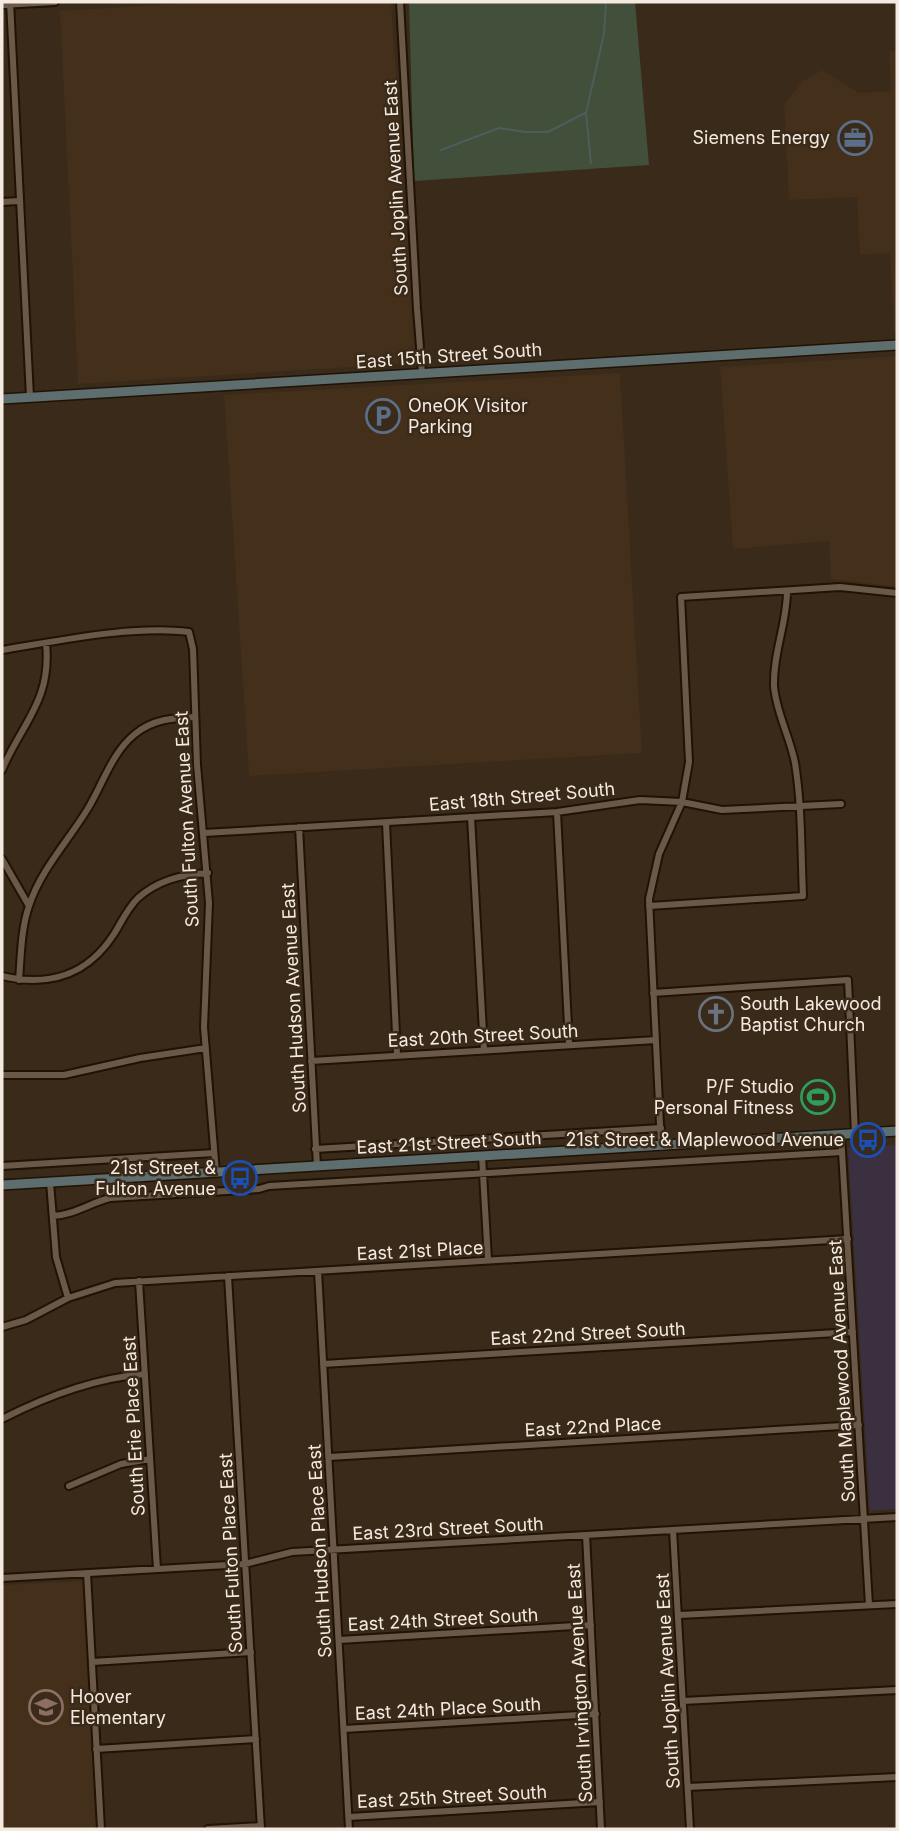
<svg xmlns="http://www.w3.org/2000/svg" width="899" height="1831" font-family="Inter,sans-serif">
<rect width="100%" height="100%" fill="#392a1a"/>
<!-- commercial -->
<path fill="#3b303f" d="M897 1145V1509L870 1511 848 1148Z"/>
<!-- built -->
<path fill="#432f1a" d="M204 2H391L416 363 78 384 60 11Z
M889 51H897V331H894L890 253 860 255 857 197 789 200 784 104 803 81 822 70 859 93 891 91Z
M897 356V587L831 579 829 541 733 549 720 367Z
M620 373 642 753 249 776 224 395Z
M83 1581 97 1829H2V1585Z"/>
<!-- green -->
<path fill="#414f3b" d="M409 2H635L649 165 414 181Z"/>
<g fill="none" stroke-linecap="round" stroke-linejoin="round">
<!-- stream -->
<path stroke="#4c5d5c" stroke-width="2" d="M441 150 499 128 525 132H548L585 113
M591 163 586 113 604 34 606 2"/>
<!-- minor casing -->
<g stroke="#201204" stroke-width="10">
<path id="minor" d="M10 2 30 397
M400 2 417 309 422 373
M2 5 55 2
M2 202 19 201
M2 650C58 641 133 625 189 632L193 649 197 765 209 903 204 1027 216 1173
M2 770C22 723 52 700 46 643
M557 812 569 1045
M471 817 484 1050
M386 823 397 1055
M299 827 317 1166
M204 833 557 812 640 800 682 802 722 810 841 804
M2 859 29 906
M649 906 803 896C801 852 802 806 795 763 790 737 776 712 774 686 773 653 787 623 787 591
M2 976C49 987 87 976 114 934 122 921 127 909 138 898 157 881 182 874 208 873
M19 980C21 956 21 929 29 906 40 871 68 841 87 810 102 786 112 752 135 734 153 719 173 718 195 717
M653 993 848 980 855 1134
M311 1061 656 1040
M2 1075H64L140 1058 206 1048
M841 1135 869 1605
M661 1145 649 899 659 854 682 802 689 762 681 597 840 587 897 593
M315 1149 661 1128
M482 1156 488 1260
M2 1166 214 1153
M50 1182 56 1257 68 1298
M53 1216C74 1215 90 1203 110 1198L259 1189 269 1186 842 1152
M318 1271 349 1829
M228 1276 261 1829
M139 1281 157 1569
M2 1327 26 1320 68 1298 115 1283 848 1239
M323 1364 853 1332
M2 1419C47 1396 95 1378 145 1374
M329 1457 859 1425
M69 1486 121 1464 150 1459
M673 1530 690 1829
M586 1535 601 1829
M87 1573 101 1829
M2 1578 245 1564 292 1552 897 1517
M679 1615 897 1604
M339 1640 591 1625
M92 1662 251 1652
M683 1701 897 1690
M344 1729 596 1714
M96 1749 256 1739
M688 1787 897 1777
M349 1817 600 1802
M208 1829 261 1826"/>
</g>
<!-- secondary casing -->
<g stroke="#201204" stroke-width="12">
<path id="secondary" d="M2 399 897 345
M2 1185 897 1131"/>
</g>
<!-- minor -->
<use href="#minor" stroke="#6a5948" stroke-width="6"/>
<!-- secondary -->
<use href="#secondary" stroke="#5e6d6e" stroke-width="9"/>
</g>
<!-- icons -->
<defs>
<g id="office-ring" transform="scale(1.75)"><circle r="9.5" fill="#392a1a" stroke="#5c6f8a" stroke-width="1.5"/><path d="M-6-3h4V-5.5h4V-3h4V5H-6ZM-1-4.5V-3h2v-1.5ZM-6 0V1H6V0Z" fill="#5c6f8a"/></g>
<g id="parking-ring" transform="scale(1.75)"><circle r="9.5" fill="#392a1a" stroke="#5c6f8a" stroke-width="1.5"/><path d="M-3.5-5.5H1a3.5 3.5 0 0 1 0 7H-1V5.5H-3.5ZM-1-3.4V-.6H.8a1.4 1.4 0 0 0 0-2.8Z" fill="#5c6f8a"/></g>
<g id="church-ring" transform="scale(1.75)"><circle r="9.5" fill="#392a1a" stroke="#6b7280" stroke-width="1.5"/><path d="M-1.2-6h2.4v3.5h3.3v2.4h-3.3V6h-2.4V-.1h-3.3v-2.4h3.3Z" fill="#6b7280"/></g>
<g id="stadium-ring" transform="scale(1.75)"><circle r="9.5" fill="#392a1a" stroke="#2e9e5b" stroke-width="1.5"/><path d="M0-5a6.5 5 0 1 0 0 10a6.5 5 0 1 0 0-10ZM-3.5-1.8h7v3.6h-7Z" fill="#2e9e5b"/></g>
<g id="bus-ring" transform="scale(1.75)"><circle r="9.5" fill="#392a1a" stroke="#1a4fb4" stroke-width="1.5"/><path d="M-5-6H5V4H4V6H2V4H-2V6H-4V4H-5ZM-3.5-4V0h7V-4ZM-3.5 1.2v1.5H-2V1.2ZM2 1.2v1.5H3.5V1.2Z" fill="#1a4fb4"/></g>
<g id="school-ring" transform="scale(1.75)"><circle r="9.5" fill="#392a1a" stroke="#8d6e63" stroke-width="1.5"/><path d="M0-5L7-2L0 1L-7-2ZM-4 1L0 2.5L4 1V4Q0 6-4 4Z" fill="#8d6e63"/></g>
</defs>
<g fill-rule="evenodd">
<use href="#office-ring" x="855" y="138"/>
<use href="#parking-ring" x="383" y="416"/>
<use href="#church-ring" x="716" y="1014"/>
<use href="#stadium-ring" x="818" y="1097"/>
<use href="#bus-ring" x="868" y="1140"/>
<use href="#bus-ring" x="240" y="1178"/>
<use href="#school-ring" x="46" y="1707"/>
</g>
<g text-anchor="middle" stroke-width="5" stroke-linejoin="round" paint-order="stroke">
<!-- poi labels -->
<g font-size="18" fill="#f5eae0" stroke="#392a1a" text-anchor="end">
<text x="830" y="144">Siemens Energy</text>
<text x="408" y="412" text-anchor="start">OneOK Visitor<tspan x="408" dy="21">Parking</tspan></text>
<text x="740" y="1010" text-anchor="start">South Lakewood<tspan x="740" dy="21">Baptist Church</tspan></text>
<text x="794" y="1093">P/F Studio<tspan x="794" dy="21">Personal Fitness</tspan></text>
<text x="844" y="1146">21st Street &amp; Maplewood Avenue</text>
<text x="216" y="1174">21st Street &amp;<tspan x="216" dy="21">Fulton Avenue</tspan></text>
<text x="70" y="1703" text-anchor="start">Hoover<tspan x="70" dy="21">Elementary</tspan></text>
</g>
<!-- street labels -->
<g font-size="18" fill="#f5eae0" stroke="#392a1a">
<text transform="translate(396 188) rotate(-93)" y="6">South Joplin Avenue East</text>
<text transform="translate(449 356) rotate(-4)" y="6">East 15th Street South</text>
<text transform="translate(522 797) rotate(-5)" y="6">East 18th Street South</text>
<text transform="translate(187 819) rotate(-93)" y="6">South Fulton Avenue East</text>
<text transform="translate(294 998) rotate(-93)" y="6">South Hudson Avenue East</text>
<text transform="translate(483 1036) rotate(-3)" y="6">East 20th Street South</text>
<text transform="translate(449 1143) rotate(-3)" y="6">East 21st Street South</text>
<text transform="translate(420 1251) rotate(-3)" y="6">East 21st Place</text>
<text transform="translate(588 1334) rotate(-3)" y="6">East 22nd Street South</text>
<text transform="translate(842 1371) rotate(-93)" y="6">South Maplewood Avenue East</text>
<text transform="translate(134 1426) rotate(-93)" y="6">South Erie Place East</text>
<text transform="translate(593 1427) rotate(-3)" y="6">East 22nd Place</text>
<text transform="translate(448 1529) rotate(-3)" y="6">East 23rd Street South</text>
<text transform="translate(320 1551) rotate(-93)" y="6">South Hudson Place East</text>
<text transform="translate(231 1553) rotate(-93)" y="6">South Fulton Place East</text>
<text transform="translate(443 1620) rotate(-3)" y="6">East 24th Street South</text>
<text transform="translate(668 1681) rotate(-93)" y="6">South Joplin Avenue East</text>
<text transform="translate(580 1683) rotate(-93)" y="6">South Irvington Avenue East</text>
<text transform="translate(448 1709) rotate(-3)" y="6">East 24th Place South</text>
<text transform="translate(452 1797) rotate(-3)" y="6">East 25th Street South</text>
</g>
</g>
<!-- border -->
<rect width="899" height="1831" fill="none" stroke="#f5eae0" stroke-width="7"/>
</svg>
